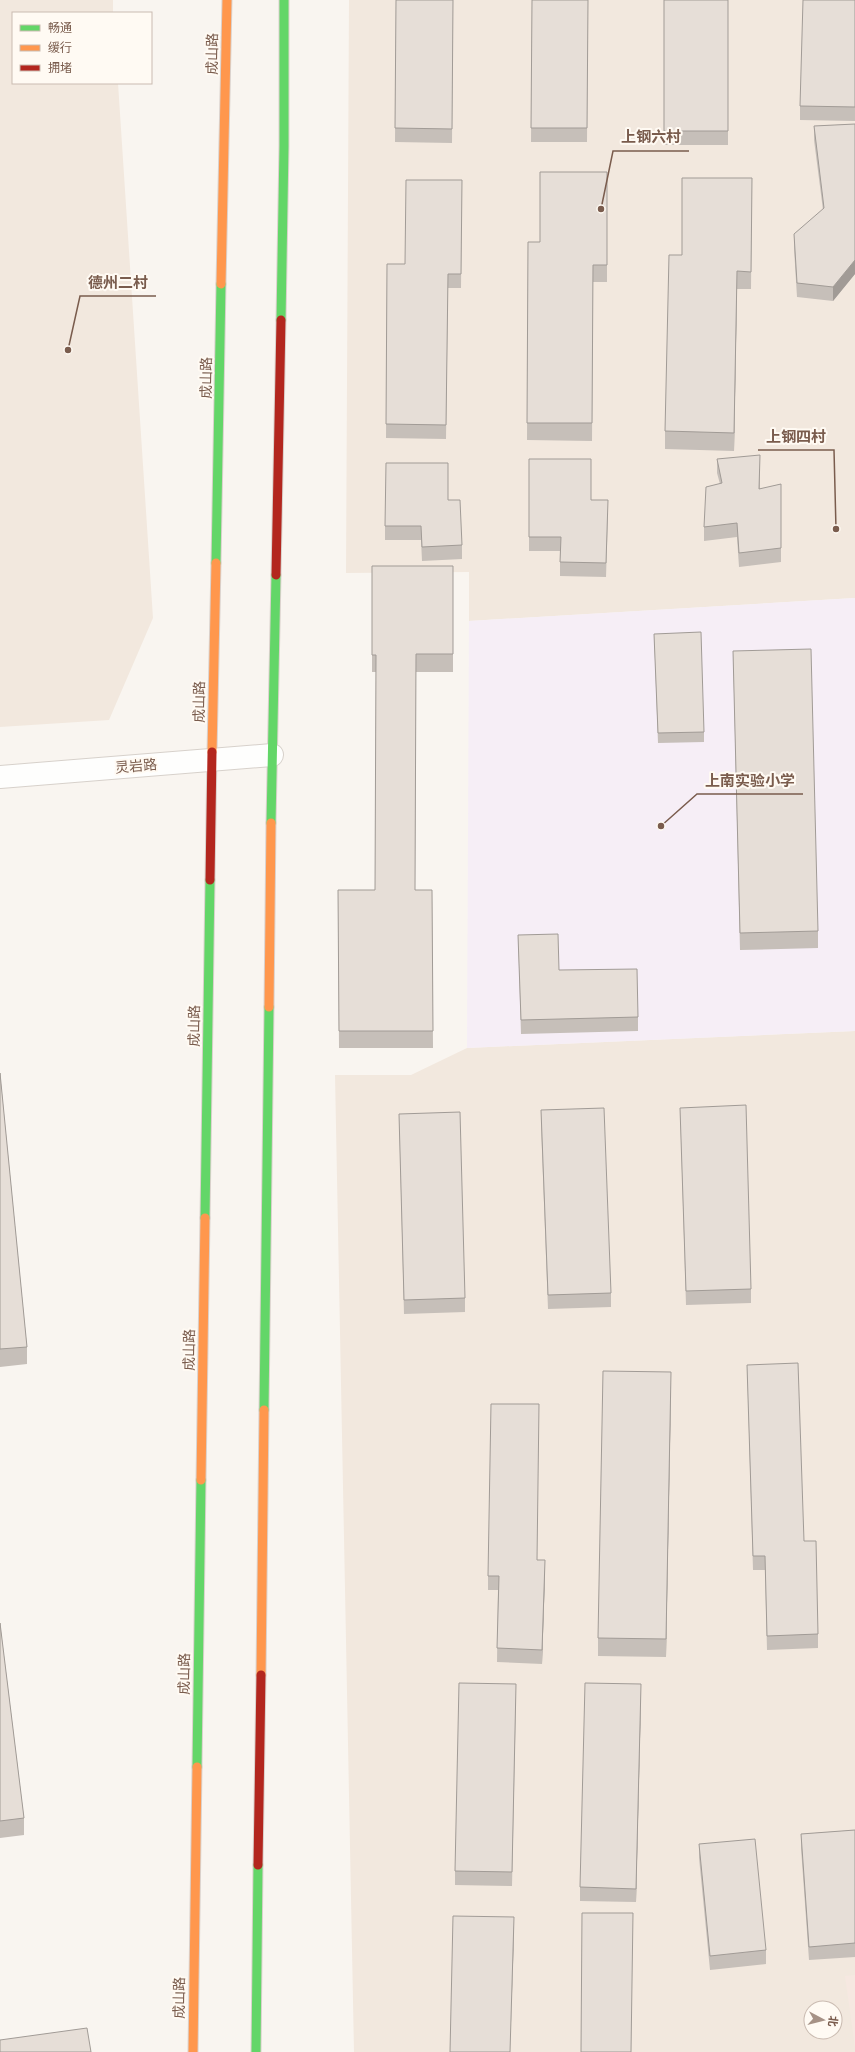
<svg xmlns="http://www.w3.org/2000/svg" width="855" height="2052" font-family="Signika,'Noto Sans SC',sans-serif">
<rect width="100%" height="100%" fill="#f9f5f0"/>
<!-- residential -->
<path fill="#f2e8de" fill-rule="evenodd" d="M0 0H113V13H13V83H118L153 618 109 720 0 727Z
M349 0H855V598L469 621V572L346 573Z
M855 1031V2052H354L335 1075H411L467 1048ZM811 2008H835V2032H811Z"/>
<!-- commercial -->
<path fill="#f6e8e1" d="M855 1975V2047L845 1976Z"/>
<!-- education -->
<path fill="#f6eef6" d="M855 598V1031L467 1048 469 621Z"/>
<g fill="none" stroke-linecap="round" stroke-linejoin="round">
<!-- street casing -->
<g stroke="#d7d1cb" stroke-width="24">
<path id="street" d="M0 777 272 755"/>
</g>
<!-- fast casing -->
<g stroke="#dad1cc" stroke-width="11">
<path id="fast" d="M281 320 284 146V0
M216 563 221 284
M271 823 276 575
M205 1218 210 880
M264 1410 269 1007
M197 1767 201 1480
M256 2052 258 1865"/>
</g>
<!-- slow casing -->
<g stroke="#dad1cc" stroke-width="11">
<path id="slow" d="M221 284 227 0
M212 752 216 563
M269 1007 271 823
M201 1480 205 1218
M261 1675 264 1410
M193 2052 197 1767"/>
</g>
<!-- jam casing -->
<g stroke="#dad1cc" stroke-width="11">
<path id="jam" d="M276 575 281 320
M210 880 212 752
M258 1865 261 1675"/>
</g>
<!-- street -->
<use href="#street" stroke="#fefefd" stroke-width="22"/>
<!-- fast -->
<use href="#fast" stroke="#63d668" stroke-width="9"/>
<!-- slow -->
<use href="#slow" stroke="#ff974d" stroke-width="9"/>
<!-- jam -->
<use href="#jam" stroke="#b3261e" stroke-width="9"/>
</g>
<!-- wall -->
<path fill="#c6bfb9" d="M396 0H453L452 143 395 142Z
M532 0H588L587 142H531Z
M664 0H728V145H664Z
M855 0V121L800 120V106Z
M855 124V274L833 301 797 297 794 248V234L823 210 814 140V126Z
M607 172V282H593L592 441 527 440 528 242H540Z
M752 178 751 289H737L734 451 665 449V431L682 255Z
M462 180 461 288H448L446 439 386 438 387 264H405Z
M529 459 591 500 608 514 606 577 560 576V551H529Z
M717 459 760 469V489L781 484V562L739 567 737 537 704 541V527L720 484 717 473Z
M448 500 462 545V559L422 561 421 540H385V526Z
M372 566H453V672H416L415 890H432L433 1048H339L338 890H375L376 672H372Z
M654 634 704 732V742L658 743Z
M733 651 818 931V948L740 950Z
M518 935 559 970 638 1017V1031L521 1034Z
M0 1073 27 1347V1364L0 1367Z
M680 1108 751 1289V1303L686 1305Z
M541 1110 611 1293V1307L548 1309 541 1124Z
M399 1114 465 1298V1312L404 1314Z
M747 1365 804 1541 818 1634V1648L767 1650 765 1570H753Z
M671 1390 666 1657 598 1656V1638Z
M538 1560 545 1574 542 1664 497 1662 498 1590H488V1576Z
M0 1623 24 1818V1835L0 1838Z
M516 1698 512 1886 455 1885V1871Z
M641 1698 636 1902 580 1901V1887Z
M855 1830V1957L809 1960 801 1848V1834Z
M699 1844 766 1950V1964L710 1970 699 1858Z"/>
<!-- shaded-wall -->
<path fill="#a19b96" d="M855 260V274L833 301V287Z
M737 271V289L734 451V433Z
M671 1372V1390L666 1657V1639Z
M545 1560V1574L542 1664V1650Z
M641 1684V1698L636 1902V1889Z
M514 1917V1935L510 2052Z"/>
<!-- building -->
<path fill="#e6ded7" stroke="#a19b96" d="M396 0H453L452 129 395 128Z
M532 0H588L587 128H531Z
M664 0H728V131H664Z
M803 0H855V107L800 106Z
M855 124V260L833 287 797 283 794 234 824 208 814 126Z
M540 172H607V265H593L592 423H527L528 242H540Z
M682 178H752L751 272 737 271 734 433 665 431 669 255H682Z
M406 180H462L461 274H448L446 425 386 424 387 264H405Z
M760 455 759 489 781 484V548L739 553 737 523 704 527 706 487 722 483 717 459Z
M529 459H591V500H608L606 563 560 562 561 537H529Z
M386 463H448V500H460L462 545 422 547 421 526H385Z
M372 566H453V654H416L415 890H432L433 1031H339L338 890H375L376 655H372Z
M701 632 704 732 658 733 654 634Z
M811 649 818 931 740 933 733 651Z
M558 934 559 970 637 969 638 1017 521 1020 518 935Z
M0 1073 27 1347 0 1349Z
M746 1105 751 1289 686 1291 680 1108Z
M604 1108 611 1293 548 1295 541 1110Z
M460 1112 465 1298 404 1300 399 1114Z
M798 1363 804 1541H816L818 1634 767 1636 765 1556H753L747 1365Z
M603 1371 671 1372 666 1639 598 1638Z
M491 1404H539L537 1560H545L542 1650 497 1648 499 1576H488Z
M0 1623 24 1818 0 1821Z
M459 1683 516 1684 512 1872 455 1871Z
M585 1683 641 1684 636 1889 580 1887Z
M855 1830V1943L809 1947 801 1834Z
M755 1839 766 1950 710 1956 699 1844Z
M582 1913H633L631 2052H581Z
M453 1916 514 1917 510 2052H450Z
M87 2028 91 2052H0V2040Z"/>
<g text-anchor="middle" stroke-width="4" stroke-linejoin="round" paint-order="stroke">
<!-- street labels -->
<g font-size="14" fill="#7a5c4d" stroke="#fffaf3">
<text transform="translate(212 54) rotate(-89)" y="5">成山路</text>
<text transform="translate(206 378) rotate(-89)" y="5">成山路</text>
<text transform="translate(199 702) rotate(-89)" y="5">成山路</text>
<text transform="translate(136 766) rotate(-5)" y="5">灵岩路</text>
<text transform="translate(194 1026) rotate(-89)" y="5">成山路</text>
<text transform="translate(189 1350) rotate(-89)" y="5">成山路</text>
<text transform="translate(184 1674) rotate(-89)" y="5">成山路</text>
<text transform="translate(179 1998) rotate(-89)" y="5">成山路</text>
</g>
</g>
<!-- callouts -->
<path fill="none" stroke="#7a5c4d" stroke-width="1.5" d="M601 209L613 151H689M68 350L80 296H156M836 529L834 450H758M661 826L697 794H803"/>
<g fill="#7a5c4d" stroke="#fffaf3" stroke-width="1.5">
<circle cx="601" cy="209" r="4"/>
<circle cx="68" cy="350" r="4"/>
<circle cx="836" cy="529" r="4"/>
<circle cx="661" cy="826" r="4"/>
</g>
<g font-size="15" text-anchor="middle" font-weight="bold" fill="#7a5c4d" stroke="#fffaf3" stroke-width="4" stroke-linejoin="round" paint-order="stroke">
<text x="651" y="142">上钢六村</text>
<text x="118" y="288">德州二村</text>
<text x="796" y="442">上钢四村</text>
<text x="750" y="786">上南实验小学</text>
</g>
<!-- legend -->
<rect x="12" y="12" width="140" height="72" fill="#fffaf3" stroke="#cabbb1"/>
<rect x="20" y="25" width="20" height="6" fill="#63d668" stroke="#cabbb1"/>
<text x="48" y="32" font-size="12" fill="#7a5c4d">畅通</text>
<rect x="20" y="45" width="20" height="6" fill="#ff974d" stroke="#cabbb1"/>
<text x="48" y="52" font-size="12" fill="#7a5c4d">缓行</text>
<rect x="20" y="65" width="20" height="6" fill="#b3261e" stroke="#cabbb1"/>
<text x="48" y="72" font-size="12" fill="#7a5c4d">拥堵</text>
<!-- north arrow -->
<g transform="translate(823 2020) rotate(97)"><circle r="19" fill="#fffaf3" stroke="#cabbb1"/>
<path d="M0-3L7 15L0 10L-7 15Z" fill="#a69286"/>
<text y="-6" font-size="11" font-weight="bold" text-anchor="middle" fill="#7a5c4d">北</text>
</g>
</svg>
